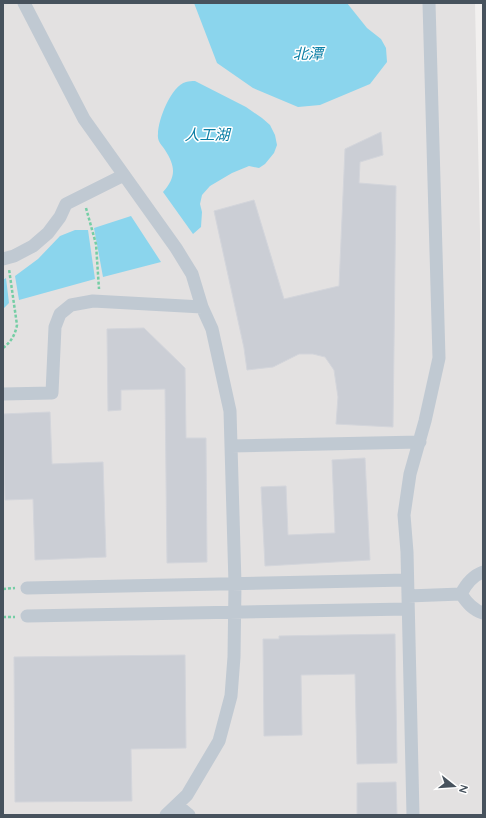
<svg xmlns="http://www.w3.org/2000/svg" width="486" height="818" font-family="Quicksand,'Noto Sans SC',sans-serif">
<rect width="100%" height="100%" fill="#f2f0ef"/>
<!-- education -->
<path fill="#e3e1e1" d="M3 3H475L483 371V815H3Z"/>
<!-- water -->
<path fill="#8bd5ed" d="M194 3H347L367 28 381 39 386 48 387 62 370 84 320 105 298 107 253 88 217 63Z
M195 81 246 107 262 118 270 125 275 135 277 145 274 153 265 164 259 168 249 166 232 173 210 186 202 195 200 204 202 212 201 227 193 234 163 192C176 177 176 167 165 150 162 145 157 142 158 134 158 120 171 86 186 82 189 81 192 81 195 81Z
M131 216 161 262 103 277 94 228Z
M75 230H88L95 279 19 300 15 276 38 259 60 236Z
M6 278 9 303 3 309V280Z"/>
<!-- building -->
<path fill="#cbced5" stroke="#d3d5db" d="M381 132 383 155 360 162 359 183 396 186 393 427 336 424 338 397 334 370 325 357 313 354H299L273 367 247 370 244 348 214 211 254 200 284 299 339 286 345 149Z
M144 328 185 368 186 438H206L207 562 167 563 165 389 121 390V410L108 411 107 329Z
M50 412 52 464 103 462 106 557 35 560 33 499 5 500 3 414Z
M365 458 370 560 265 566 261 487 286 486 288 535 335 533 332 460Z
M395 634 397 763 357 764 355 674 301 675 302 735 264 736 263 639H279V636Z
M185 655 186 748 131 749 132 801 15 802 14 657Z
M396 782 397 815H357V783Z"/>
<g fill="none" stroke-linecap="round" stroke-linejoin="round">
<!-- path -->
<path stroke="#75cea5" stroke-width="2.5" stroke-dasharray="3 2" stroke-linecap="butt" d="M86 208 96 244 99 289
M3 348C11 342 15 335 17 325L9 269
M3 589 15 588
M3 617H15"/>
<!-- street -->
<path stroke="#c0c9d2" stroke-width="13" d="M24 3 84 119 176 248 192 274 202 307 212 329 230 411 235 584 234 657 231 696 219 741 187 795 166 815
M3 259 14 256 33 246 48 233 60 217 66 204 124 175
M3 394 52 393 55 327 60 314 71 305 93 301 202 307
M231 446 420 442
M27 588 407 580
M461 594C466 584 472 576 483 572
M461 594C467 603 473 610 483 613
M408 596 461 594
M27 616 408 609
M177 805 189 815
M413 815 407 552 404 515 410 474 425 421 439 358 429 3"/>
</g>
<g text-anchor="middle" stroke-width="3" stroke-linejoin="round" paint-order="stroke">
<!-- water labels -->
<g font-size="15" font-style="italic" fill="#0b7fa5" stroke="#fff">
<text x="308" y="59">北潭</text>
<text x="207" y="140">人工湖</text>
</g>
</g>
<!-- border -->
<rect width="486" height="818" fill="none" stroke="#47525d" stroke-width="8"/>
<!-- north arrow -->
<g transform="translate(454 786) rotate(107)" stroke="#ffffff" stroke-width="3" paint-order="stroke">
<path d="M0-3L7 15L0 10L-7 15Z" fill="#47525d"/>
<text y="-6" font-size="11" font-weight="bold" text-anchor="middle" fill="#47525d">N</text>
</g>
</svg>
